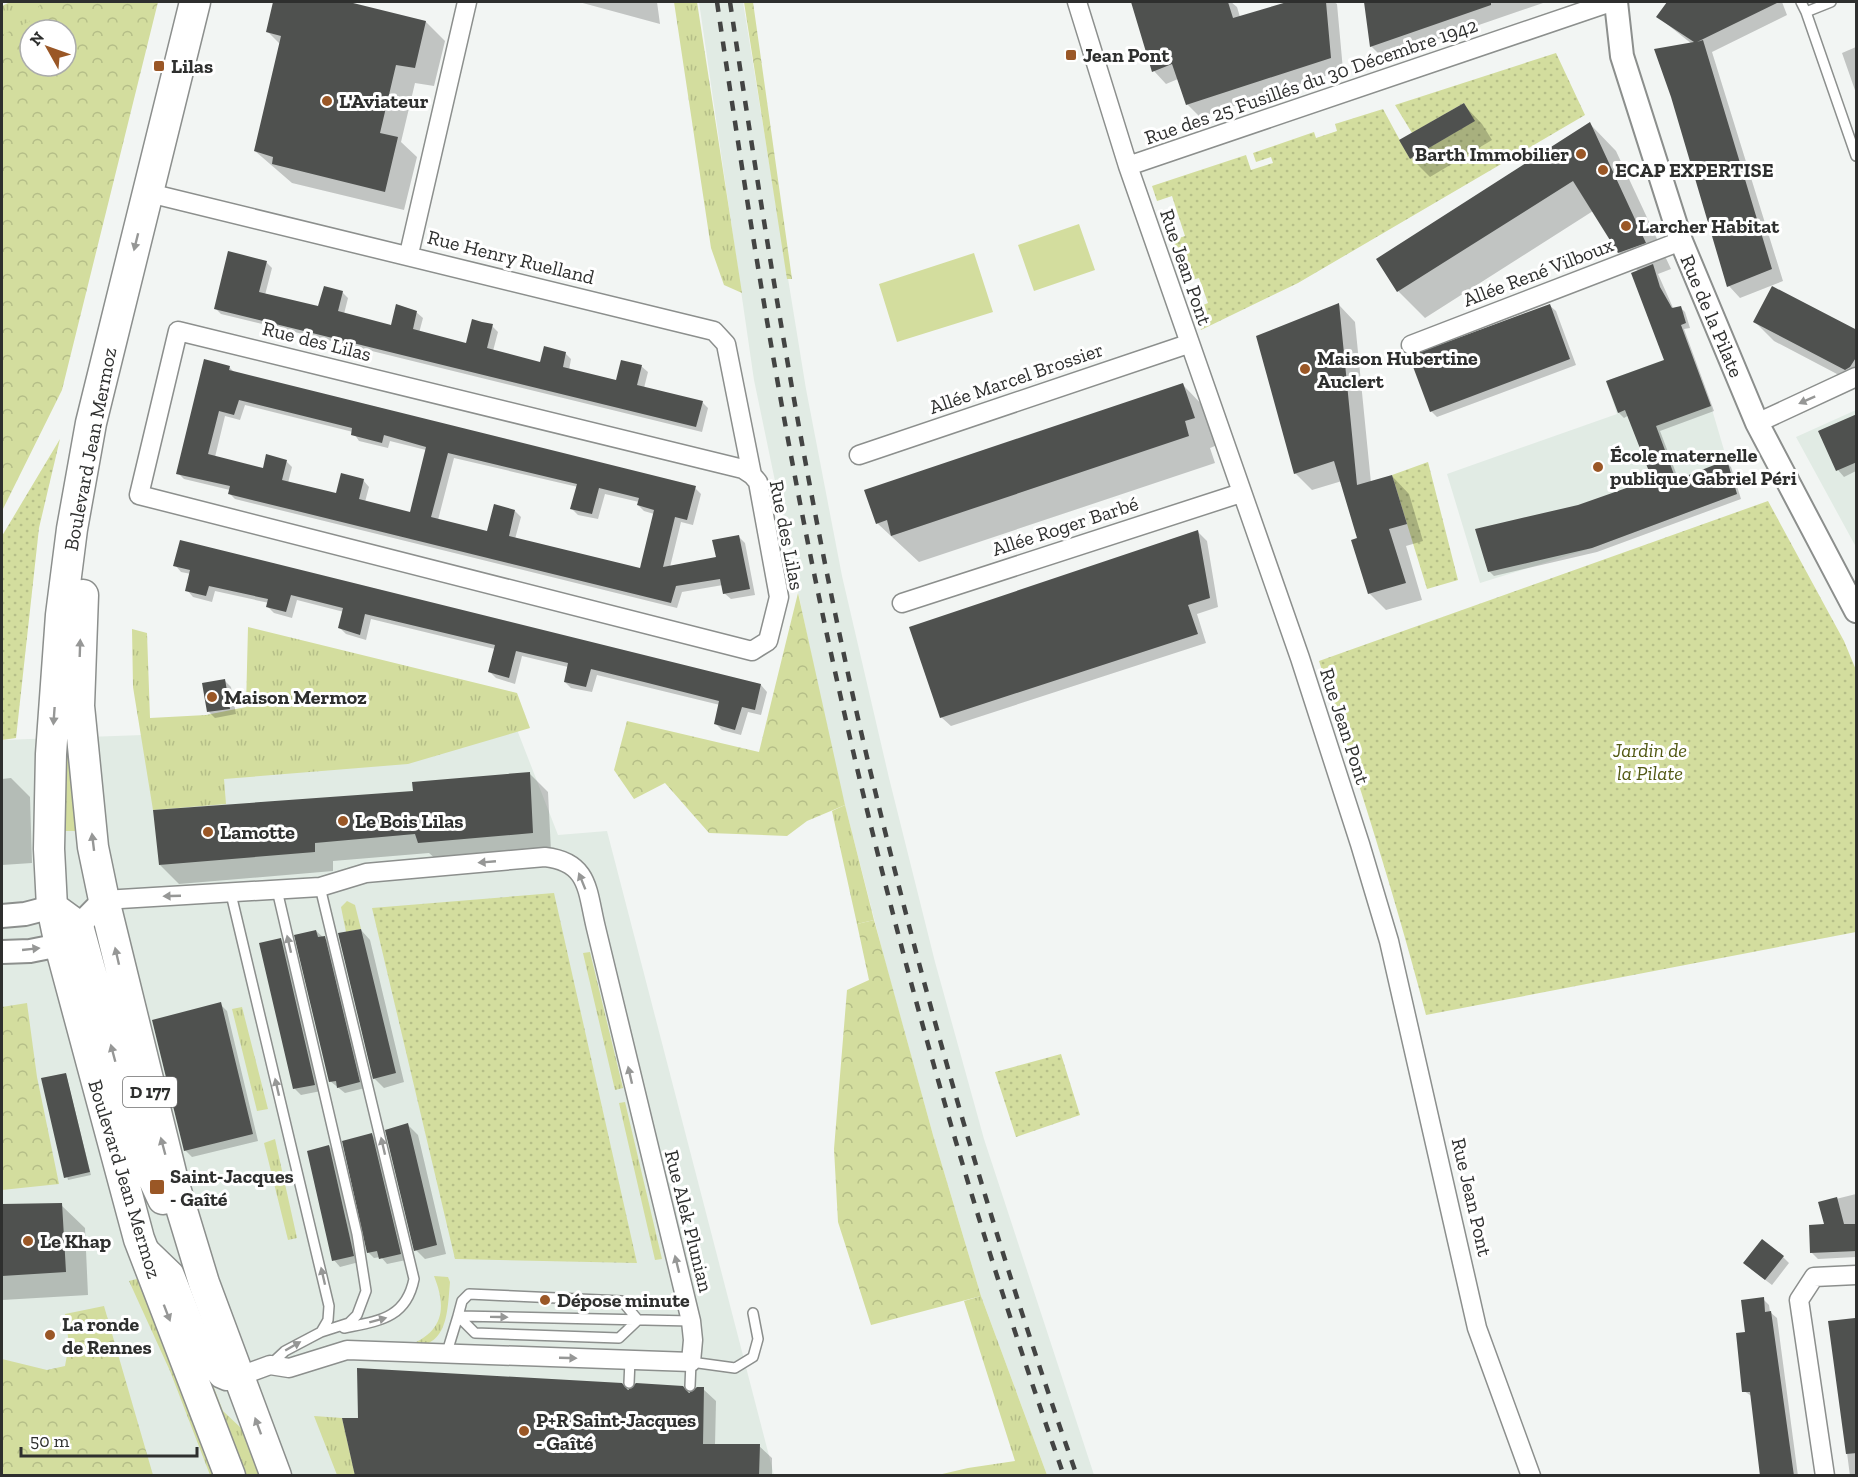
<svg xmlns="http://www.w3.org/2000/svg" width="1858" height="1477" viewBox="0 0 1858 1477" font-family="'Zilla Slab',serif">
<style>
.built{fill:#e1ebe4}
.grass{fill:url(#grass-tufts)}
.forest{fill:url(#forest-crowns);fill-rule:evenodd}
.park{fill:url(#park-dots)}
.pitch{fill:#d3dd9e}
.shadow{fill:#0003;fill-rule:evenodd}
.building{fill:#4f514f;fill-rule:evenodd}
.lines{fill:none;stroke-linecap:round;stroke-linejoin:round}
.service-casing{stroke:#8c8f8d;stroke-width:12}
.minor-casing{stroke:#8c8f8d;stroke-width:21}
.tertiary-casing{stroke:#8c8f8d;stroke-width:26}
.primary-casing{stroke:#8c8f8d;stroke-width:33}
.service{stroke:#fff;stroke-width:9}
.minor{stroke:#fff;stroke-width:18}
.tertiary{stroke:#fff;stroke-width:22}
.primary{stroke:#fff;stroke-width:30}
.rail{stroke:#434443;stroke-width:4.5;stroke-dasharray:10 10;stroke-linecap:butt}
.oneway{fill:#969796}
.poi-dot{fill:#9a5726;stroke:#fff;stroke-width:2}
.labels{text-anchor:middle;stroke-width:6;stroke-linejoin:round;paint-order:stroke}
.shield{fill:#fff;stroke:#6d6d6d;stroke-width:1.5}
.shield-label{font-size:18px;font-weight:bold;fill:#2e2f2e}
.poi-label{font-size:20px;font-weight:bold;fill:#2e2f2e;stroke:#fff;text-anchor:start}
.street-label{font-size:20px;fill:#2e2f2e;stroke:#fff}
.park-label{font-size:20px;font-style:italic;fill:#525914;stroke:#fff}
</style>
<defs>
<pattern id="grass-tufts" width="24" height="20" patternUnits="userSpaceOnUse" patternTransform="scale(1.5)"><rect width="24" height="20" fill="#d3dd9e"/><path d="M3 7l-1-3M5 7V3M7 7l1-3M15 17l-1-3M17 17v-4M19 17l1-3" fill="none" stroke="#b5be88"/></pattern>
<pattern id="forest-crowns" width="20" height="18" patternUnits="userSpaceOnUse" patternTransform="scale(1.5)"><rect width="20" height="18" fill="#d3dd9e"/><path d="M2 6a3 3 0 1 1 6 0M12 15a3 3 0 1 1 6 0" fill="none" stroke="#b5be88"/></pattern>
<pattern id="park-dots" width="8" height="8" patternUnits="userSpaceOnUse" patternTransform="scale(1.5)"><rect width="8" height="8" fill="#d3dd9e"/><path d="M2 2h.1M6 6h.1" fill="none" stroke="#b5be88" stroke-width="1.8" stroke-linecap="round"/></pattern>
</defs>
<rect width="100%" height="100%" fill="#f2f5f3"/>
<path class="built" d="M699,2h44l63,387 36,187 47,202 46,184 49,177 110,336h-47l-66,-179 -48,-161 -47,-170 -54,-210 -78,-375z
M1690,350l21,56 26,88 -145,54 -112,35 -33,-109 170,-60 -11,-33z
M1856,410v137l-60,-110z
M514,722l44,113 49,-4 167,644h-772v-735z"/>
<path class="grass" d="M10,2h76l-84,40v-36z
M674,2h23l45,291 -18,-8 -13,-37z
M248,627l269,66 13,35 -122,36 -184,15 2,25 -73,6 -20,-123 -1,-58 15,4 3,85 56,-3 40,-8z
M66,665l13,166h-18z
M845,805l29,115 -17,4 -25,-113z
M347,901l8,4 6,24 -15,3 -5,-25z
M590,952l33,136 -8,2 -32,-137z
M242,1007l26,102 -11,2 -25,-102z
M625,1102l37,157 -7,1 -36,-157z
M275,1139l22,99 -9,2 -24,-97z
M434,1276l14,1 2,5c-3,34 -2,67 -45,65 37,-14 43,-36 29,-71z
M144,1277l75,198h-9l-40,-104 -41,-90z
M981,1296l66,179h-109l30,-7 47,-7 -51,-160z
M209,1375l14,36 18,17 18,47h-18l-38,-98z
M314,1416l28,2 13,57h-18z"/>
<path class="forest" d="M41,2h117l-96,388 -60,121v-476l32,-16zM30,30h36v36h-36z
M744,2h9l39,277h-5z
M798,593l47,212 -38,16 -20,15 -78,-3 -44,-50 -31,16 -20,-29 13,-49 132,31z
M874,920l59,215 48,161 -110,29 -33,-103 -4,-73 13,-159 22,-10 -12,-56z
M27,1003l10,74 22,107 -57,6v-183z
M104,1306l49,169h-151v-116l45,11 18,-4 4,-22 -4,-30z"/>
<path class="park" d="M1556,53l29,62 -287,168 -97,47 -7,-21 14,-6 -9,-25 -14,4 -15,-41 15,-5 -13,-40 -15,5 -5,-15 94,-31 5,15 22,-7 -2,-6 -15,5 -3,-9 61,-21 2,6 21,-7 -2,-7 48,-15 27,50 64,-38 -10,-18 -52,30 -17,-28z
M60,439l-21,89 -23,210 -14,2v-204z
M1428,462l30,118 -31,9 -35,-114z
M1768,501l76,140 12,29v262l-430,83c-31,-120 -69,-237 -107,-354z
M554,893l83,370 -182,-4 -83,-351z
M1061,1054l19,61 -64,22 -21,-65z"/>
<path class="pitch" d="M1079,224l16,46 -61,21 -16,-46z
M974,253l19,59 -96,30 -18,-58z"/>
<path class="shadow" d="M275,2h68l83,20 19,19 -11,45 -19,-3 -14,59 16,15 -13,53 -112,-27 -37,-32 26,-106 -13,-13z
M579,2h78l3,22z
M1132,2h99l6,5 3,10 52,-15h42l3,2 6,66 -143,47 -13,-13 -9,-25 -12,5 -12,-13z
M1366,2h180l-163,56 -12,-12z
M1669,2l6,2 5,-2h102l5,13 -75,37 71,229 -43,17 -11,-12 -37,-242 -34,-27z
M1856,47v46l-14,-40z
M1464,105l18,19 10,16 -62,37 -19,-19z
M1590,124l26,27 55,118 -13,5 16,36 6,-3 5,5 5,16 -6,1 30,82 -54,20 19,50 47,-19 5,5 10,32 -144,53 -103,24 -5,-5 89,-65 76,-26 -25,-65 -5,3 -5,-5 -11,-31 58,-21 -28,-90 -19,-19 -26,-41 -168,107 -27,-27z
M266,262l6,6 -7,27 54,13 23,-16 6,6 -4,16 48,12 24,-14 7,6 -4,15 48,12 25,-19 6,6 -5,19 49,13 23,-11 6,6 -2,11 48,11 24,-15 7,6 -4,16 58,14 6,6 -6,24 -481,-118 -6,-6z
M1339,305l16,17 16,161 21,-7 17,18 14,47 -17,5 16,54 -36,10 -17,-17 -10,-54 -17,-58 -30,9 -17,-17z
M1549,305l7,6 20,54 -139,52 -6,-6z
M1755,322l101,9v53l-82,-43z
M229,367l6,6 460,115 6,6 -8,31 -12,-3 -11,45 47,-9 21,-22 7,7 10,52 -24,4 -7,-6 -1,-8 -41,7 -5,16 -442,-109 -6,-6 1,-3 -46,-11 -6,-6zM245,405l108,27 6,9 29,7 2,-7 36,9 -15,64 -46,-12 4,-15 -6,-7 -26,15 -49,-12 4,-16 -6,-6 -22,9 -49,-13 10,-41 15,4zM454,458l124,29 -6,22 6,6 20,4 7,-25 34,8 -1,3 6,6 10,3 -13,56 -126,-31 6,-22 -6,-6 -27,22 -50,-13z
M1183,385l26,27 11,32 -10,4 5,15 -296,99 -42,-39z
M1856,416v55l-12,6 -6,-7 -18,-38z
M1197,531l10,10 11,66 -21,7 9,29 -255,83 -10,-9z
M181,541l580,144 6,7 -6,23 -13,-3 -7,23 -19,-5 -6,-6 4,-19 -123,-30 -5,17 -21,-4 -6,-6 3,-15 -46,-11 -7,28 -19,-6 -6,-6 5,-23 -124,-30 -5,21 -20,-6 -6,-6 4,-16 -47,-12 -5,18 -18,-5 -6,-6 1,-4 -54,-12 -3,11 -19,-5 -6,-7 4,-16 -10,-2 -6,-7z
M225,681l6,6 5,27 -21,4 -6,-6z
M529,773l19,19 3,59 -113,10 -9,-8 -96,8v10l-154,13 -19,-19 255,-73z
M11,778l19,19 2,66 -30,2v-86z
M361,930l9,10 34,142 -20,6 -10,-10z
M316,931l14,12 35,145 -20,5 -15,-12z
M281,940l6,6 34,145 -20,4 -6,-6z
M220,1004l7,7 31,130 -66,16 -7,-7z
M66,1074l25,101 -23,5 -25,-100z
M408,1125l10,10 28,119 -21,5 -9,-9z
M372,1135l6,6 28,119 -19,4 -6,-7 -7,1 -6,-6z
M329,1146l6,6 24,110 -19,5 -6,-7z
M1856,1194v63l-38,2 -7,-7 14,-27 -5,-22z
M2,1205h59l24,23 3,67 -86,5z
M1783,1257l6,6 -17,22 -21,-16z
M1763,1299l6,6 1,7 7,6 21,158h-36l-9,-79 -9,-6 2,-58z
M1856,1319v157h-6l-20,-154z
M703,1389l13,12 -1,44 44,1 13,12v18h-415l3,-57 330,-25z"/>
<path class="building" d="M273,2h76l77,19 -11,47 -19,-3 -16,68 18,4 -13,55 -113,-28 1,-7 -19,-6 27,-115 -15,-4z
M1131,2h97l5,16 54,-16h39l5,56 -145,47 -14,-41 -20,8z
M1364,2h127v3l-121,42z
M1667,2h112l-82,40 6,-2 69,229 -45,18 -56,-190 -17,-48 40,-7 -38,-25z
M1464,103l11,18 -65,38 -11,-19z
M1590,122l56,121 -28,10 -45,-72 -176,111 -21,-33z
M228,251l39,10 -8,31 59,14 6,-20 19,5 -5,20 53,14 5,-21 21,7 -4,18 53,14 6,-24 10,3 11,2 -6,24 53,14 4,-16 22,6 -3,15 53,13 5,-20 21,5 -5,20 66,16 -7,26 -482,-118z
M1653,264l7,23 12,21 9,-2 5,17 -5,2 30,81 -55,20 20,54 51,-20 10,34 -145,54 -104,24 -13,-43 103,-24 74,-26 -27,-69 -7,3 -12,-32 58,-21 -33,-87z
M1772,286l85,44v26l-7,11 -5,3 -92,-48z
M1339,303l18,182 35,-10 15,49 -18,5 17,54 -38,11 -17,-54 6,-2 -23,-77 -40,13 -38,-138z
M1550,304l20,55 -140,53 -21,-56z
M204,359l26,7 -1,4 467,116 -9,34 -12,-3 -12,50 53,-10 -4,-17 27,-5 11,54 -27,5 -3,-15 -44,7 -5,17 -443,-109 2,-8 -54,-12zM239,400l113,28 -1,7 31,8 2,-8 42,12 -16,65 -51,-13 5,-20 -23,-6 -5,20 -54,-13 5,-20 -21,-6 -3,14 -55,-14 11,-43 15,4zM448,453l129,31 -7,25 22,5 7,-26 40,10 -2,7 17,5 -14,58 -131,-32 6,-26 -21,-6 -7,27 -56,-14z
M1183,383l12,35 -10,3 4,15 -298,100 -4,-16 -11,4 -12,-34z
M1857,414v48l-21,9 -18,-40z
M1198,530l12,68 -22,7 10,29 -258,84 -31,-91z
M180,540l581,144 -6,26 -13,-3 -7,23 -21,-6 5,-23 -75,-19 -53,-13 -5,18 -22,-5 4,-19 -52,-12 -7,27 -21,-6 7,-27 -130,-31 -5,21 -22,-7 5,-20 -52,-13 -5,17 -20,-5 2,-8 -59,-13 -3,10 -21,-5 5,-21 -17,-4z
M225,679l5,30 -23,3 -5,-29z
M530,772l3,61 -115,10 -3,-9 -100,9v9l-156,13 -6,-55 260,-19 -1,-9z
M361,929l35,144 -23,6 -35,-146z
M316,930l2,7 7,-1 35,146 -23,6 -1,-7 -7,1 -35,-147z
M281,938l34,147 -22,4 -34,-146z
M221,1002l32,132 -69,17 -32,-131z
M66,1073l24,99 -26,6 -23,-100z
M408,1123l29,122 -23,6 -29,-121z
M372,1133l29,121 -22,5 -2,-8 -10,2 -25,-112z
M329,1145l25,111 -22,5 -25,-110z
M1837,1197l7,27h13v27l-47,2 -1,-28 15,-1 -6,-22z
M62,1203l4,69 -64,4v-72z
M1762,1239l22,17 -19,24 -22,-17z
M1764,1297l1,15 6,-1 23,165h-34l-10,-84h-8l-6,-59 9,-1 -4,-32z
M1855,1318l2,135 -11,1 -18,-133z
M357,1368l265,15 6,7 8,-7 47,3 6,7 8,-6h7l-1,57h57l-1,32h-404l-13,-58h16z"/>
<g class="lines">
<defs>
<path id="service" d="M1801,2l5,10 25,-10
M1806,12l50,144
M320,887l94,392c-8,40 -36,42 -70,49
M231,894l98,412 -1,14 -7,12
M469,1294l153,7 16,19 -19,18 -144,-5 -17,-17 4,-15z
M447,1352l11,-36 233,5
M270,1365l15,-14 36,-19 28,-9 8,-8 9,-24 -9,-57 -80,-344
M629,1383l1,-23
M690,1386l1,-24 44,6 18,-11 5,-18 -5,-26"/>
<path id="minor" d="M1077,2l51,164 172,492 60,186 29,97 88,387 54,148
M1128,166l483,-164
M149,193l565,138 12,13 26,131
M409,254l58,-252
M178,331l565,138 9,6 6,7 21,115 -11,44 -16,10 -613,-156z
M1411,345l270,-104
M1757,423l99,-46
M859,455l329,-111
M902,603l339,-110
M104,900l216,-13 46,-14 179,-16c45,5 42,35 51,71l95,393 2,19 -2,22 -344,-12 -58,18 -19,-3 -44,16 -7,-3 -6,-7 -39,-99 -26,-25
M1825,1476l-26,-176 15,-23 42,-2"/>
<path id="tertiary" d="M1616,2l6,54 59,185 76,182 99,188
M2,916l23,-2 27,-7
M2,952l28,-1 30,-6 44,-45"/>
<path id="primary" d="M195,2l-104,421 -19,106 -11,86 -10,139 -2,95 3,58 8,38 79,294 91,237
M83,595l-4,111 14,141 11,53 69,281 31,102 72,193
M52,907l26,19 61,222 24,51"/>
</defs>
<use href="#service" class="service-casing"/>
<use href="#minor" class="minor-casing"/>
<use href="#tertiary" class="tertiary-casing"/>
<use href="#primary" class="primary-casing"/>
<use href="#service" class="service"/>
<use href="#minor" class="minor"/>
<use href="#tertiary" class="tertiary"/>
<use href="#primary" class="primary"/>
<path class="rail" d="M717,2c28,190 58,381 97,571 63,306 146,608 250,903
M730,2c39,258 80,517 141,772 57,237 125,472 206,702"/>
</g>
<defs><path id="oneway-solid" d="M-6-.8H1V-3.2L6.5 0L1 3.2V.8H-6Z" transform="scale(1.5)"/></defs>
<g class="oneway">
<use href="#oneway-solid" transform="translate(136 242) rotate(104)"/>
<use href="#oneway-solid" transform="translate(1807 400) rotate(156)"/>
<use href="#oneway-solid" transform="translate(80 648) rotate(-88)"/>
<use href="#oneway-solid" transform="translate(54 716) rotate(94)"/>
<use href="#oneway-solid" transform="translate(93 842) rotate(-97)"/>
<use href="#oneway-solid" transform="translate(487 862) rotate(175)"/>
<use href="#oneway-solid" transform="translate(582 881) rotate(-112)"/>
<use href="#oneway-solid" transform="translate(172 896) rotate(178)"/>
<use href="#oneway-solid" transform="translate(289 944) rotate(-103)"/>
<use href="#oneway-solid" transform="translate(31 949) rotate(-6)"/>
<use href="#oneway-solid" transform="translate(117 956) rotate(-103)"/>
<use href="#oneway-solid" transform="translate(113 1053) rotate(-105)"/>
<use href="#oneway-solid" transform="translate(630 1075) rotate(-103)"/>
<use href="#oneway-solid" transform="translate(277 1087) rotate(-103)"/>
<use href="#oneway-solid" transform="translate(163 1146) rotate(-105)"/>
<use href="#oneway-solid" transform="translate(383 1146) rotate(-103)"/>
<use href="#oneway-solid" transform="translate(677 1264) rotate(-104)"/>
<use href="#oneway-solid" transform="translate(323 1276) rotate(-103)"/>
<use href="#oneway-solid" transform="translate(167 1313) rotate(69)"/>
<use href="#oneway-solid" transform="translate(499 1317) rotate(1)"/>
<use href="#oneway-solid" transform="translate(378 1320) rotate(-15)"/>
<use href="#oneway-solid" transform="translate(293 1346) rotate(-30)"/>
<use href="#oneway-solid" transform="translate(568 1358) rotate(2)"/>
<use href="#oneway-solid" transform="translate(258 1426) rotate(-110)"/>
</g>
<g class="poi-dot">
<rect x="1065" y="49" width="12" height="12" rx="3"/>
<rect x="153" y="60" width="12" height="12" rx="3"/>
<circle cx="327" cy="101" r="6"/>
<circle cx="1581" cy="154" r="6"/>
<circle cx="1603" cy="170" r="6"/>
<circle cx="1626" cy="226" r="6"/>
<circle cx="1305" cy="369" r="6"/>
<circle cx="1598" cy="467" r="6"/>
<circle cx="212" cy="697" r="6"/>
<circle cx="343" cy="821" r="6"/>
<circle cx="208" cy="832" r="6"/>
<rect x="149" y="1179" width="16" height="16" rx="3"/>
<circle cx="28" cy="1241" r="6"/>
<circle cx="545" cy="1300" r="6"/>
<circle cx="50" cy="1335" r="6"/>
<circle cx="524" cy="1431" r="6"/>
</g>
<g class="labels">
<rect class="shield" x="123" y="1077" width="54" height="30" rx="4.5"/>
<g class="shield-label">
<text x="150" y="1098">D 177</text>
</g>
<g class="poi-label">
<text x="1083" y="62">Jean Pont</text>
<text x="171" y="73">Lilas</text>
<text x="339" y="108">L'Aviateur</text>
<text x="1569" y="161" text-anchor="end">Barth Immobilier</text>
<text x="1615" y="177">ECAP EXPERTISE</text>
<text x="1638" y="233">Larcher Habitat</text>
<text x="1317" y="365">Maison Hubertine<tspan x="1317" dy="23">Auclert</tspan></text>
<text x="1610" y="462">École maternelle<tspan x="1610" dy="23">publique Gabriel Péri</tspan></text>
<text x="224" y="704">Maison Mermoz</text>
<text x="355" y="828">Le Bois Lilas</text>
<text x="220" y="839">Lamotte</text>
<text x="170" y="1183">Saint-Jacques<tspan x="170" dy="23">- Gaîté</tspan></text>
<text x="40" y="1248">Le Khap</text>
<text x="557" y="1307">Dépose minute</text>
<text x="62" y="1331">La ronde<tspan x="62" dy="23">de Rennes</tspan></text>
<text x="536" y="1427">P+R Saint-Jacques<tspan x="536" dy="23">- Gaîté</tspan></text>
</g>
<g class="street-label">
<text transform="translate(1311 81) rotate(-19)" y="7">Rue des 25 Fusillés du 30 Décembre 1942</text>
<text transform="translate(511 257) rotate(14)" y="7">Rue Henry Ruelland</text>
<text transform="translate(1186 267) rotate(71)" y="7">Rue Jean Pont</text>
<text transform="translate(1538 272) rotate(-21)" y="7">Allée René Vilboux</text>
<text transform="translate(1712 316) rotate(67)" y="7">Rue de la Pilate</text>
<text transform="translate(317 341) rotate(14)" y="7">Rue des Lilas</text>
<text transform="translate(1016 378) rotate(-19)" y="7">Allée Marcel Brossier</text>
<text transform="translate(90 449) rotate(-79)" y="7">Boulevard Jean Mermoz</text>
<text transform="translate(1065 526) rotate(-18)" y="7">Allée Roger Barbé</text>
<text transform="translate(787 535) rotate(79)" y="7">Rue des Lilas</text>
<text transform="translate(1345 726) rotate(72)" y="7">Rue Jean Pont</text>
<text transform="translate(125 1179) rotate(73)" y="7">Boulevard Jean Mermoz</text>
<text transform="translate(1472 1197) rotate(77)" y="7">Rue Jean Pont</text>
<text transform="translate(689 1221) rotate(76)" y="7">Rue Alek Plunian</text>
</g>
<g class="park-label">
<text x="1650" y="757">Jardin de<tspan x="1650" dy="23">la Pilate</tspan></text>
</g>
</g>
<rect width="1858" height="1477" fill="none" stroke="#2e2f2e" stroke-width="6"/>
<g transform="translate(48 48) rotate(310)"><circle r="28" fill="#ffffff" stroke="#abacab" stroke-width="1.5"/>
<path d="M0-4.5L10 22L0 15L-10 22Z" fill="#9a5726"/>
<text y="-9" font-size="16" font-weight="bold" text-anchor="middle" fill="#2e2f2e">N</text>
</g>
<path d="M21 1447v9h176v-9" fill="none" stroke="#2e2f2e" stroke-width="3"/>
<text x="30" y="1447" font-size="18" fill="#2e2f2e" stroke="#ffffff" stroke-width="4.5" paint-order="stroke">50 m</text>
</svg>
